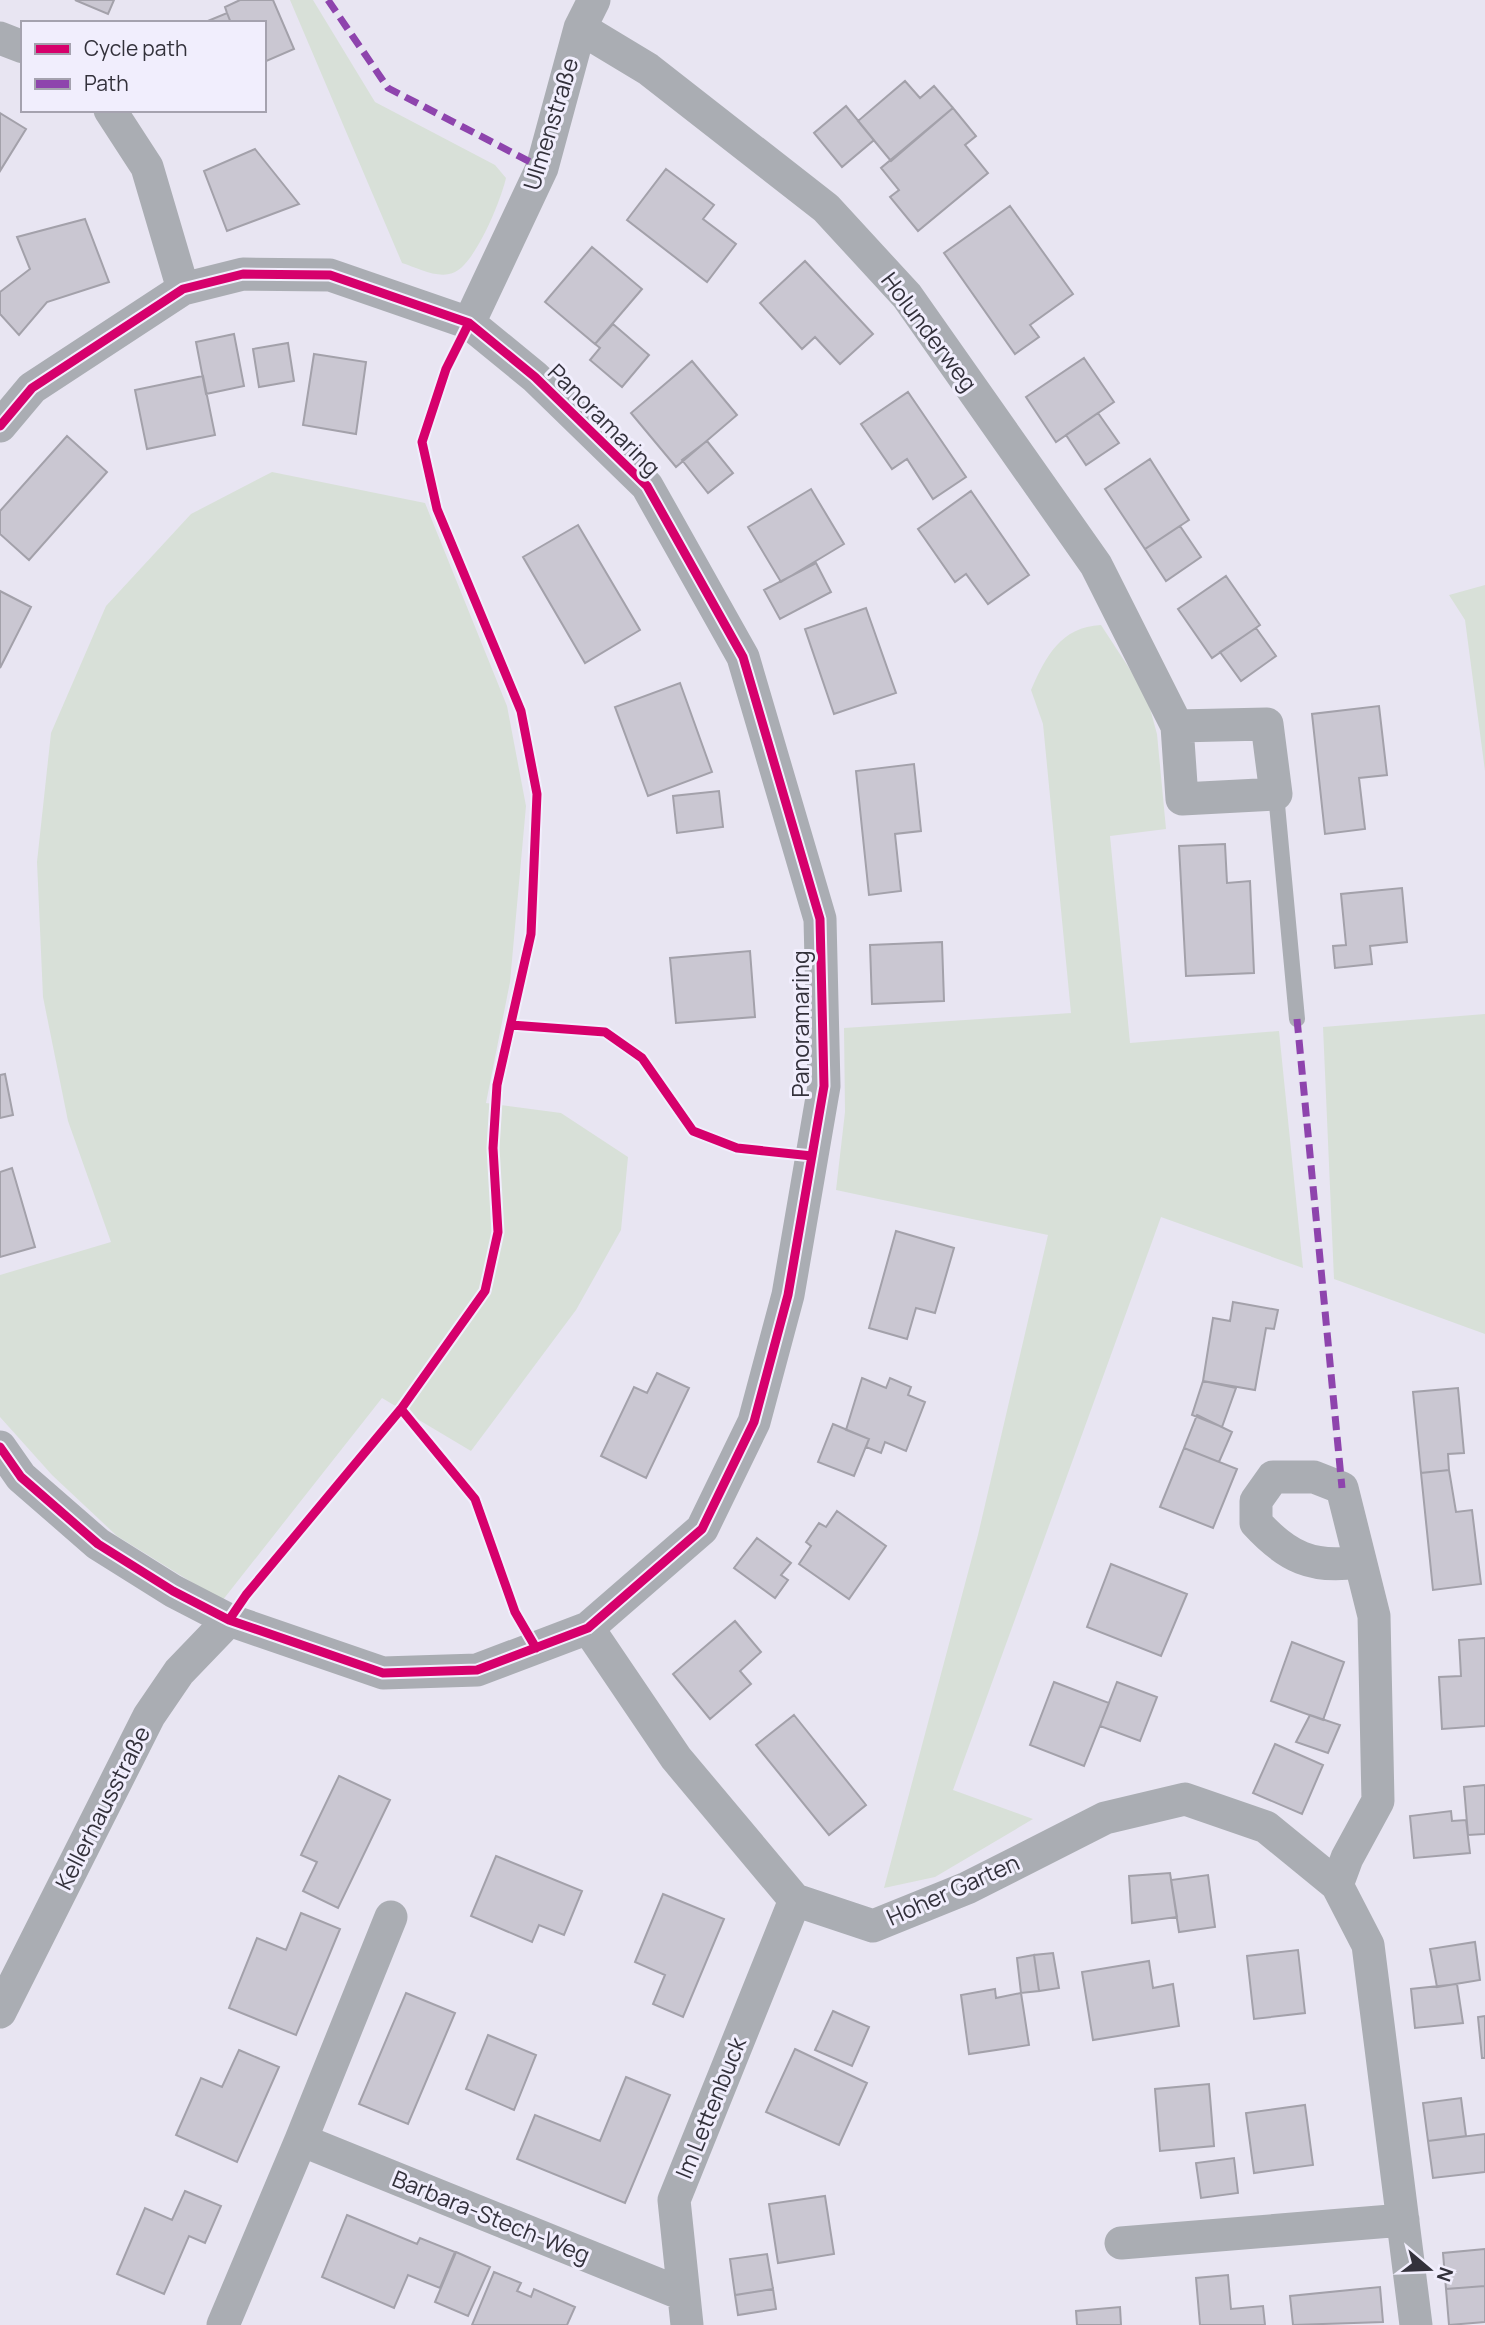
<svg xmlns="http://www.w3.org/2000/svg" width="1485" height="2325" viewBox="0 0 1485 2325" font-family="Manrope,sans-serif">
<style>
.green{fill:#d8e0d8}
.building{fill:#cac7d2;stroke:#a3a1aa;stroke-width:2}
.lines{fill:none;stroke-linecap:round;stroke-linejoin:round}
.lane{stroke:#aaadb3;stroke-width:16}
.street{stroke:#aaadb3;stroke-width:33}
.quiet{stroke:#8e44ad;stroke-width:7;stroke-dasharray:14 7;stroke-linecap:butt}
.cycleway-casing{stroke:#f1eefd;stroke-width:13}
.cycleway{stroke:#d6006c;stroke-width:9}
.labels{text-anchor:middle;stroke-width:6;stroke-linejoin:round;paint-order:stroke}
.street-label{font-size:23px;fill:#33313b;stroke:#f1eefd}
</style>
<rect width="100%" height="100%" fill="#e8e5f2"/>
<path class="green" d="M290,0h23l62,102 120,63 11,13c-5,22 -30,84 -51,94 -16,8 -37,-4 -53,-9z
M272,472l153,31 82,203 19,100 -16,176 -24,121 75,10 67,44 -7,73 -45,80 -105,141 -89,-53 -160,203 -105,-65 -65,-61 -52,-58v-142l111,-33 -43,-121 -25,-124 -6,-135 14,-129 55,-127 85,-92z
M1485,585v186l-20,-151 -16,-25z
M1101,625l45,69 11,40 9,95 -56,7 20,207 149,-12 24,237 -142,-51 -208,573 80,29 -98,58 -51,11 94,-353 70,-300 -212,-45 9,-78 -1,-84 227,-15 -28,-289 -12,-34c15,-34 30,-63 70,-65z
M1485,1014v320l-151,-55 -11,-252z"/>
<path class="building" d="M75,0h39l-6,14z
M240,0h33l21,49 -30,13v-39h-33l-4,-10 -2,-6z
M227,13l4,10h-28z
M905,81l15,17 14,-12 19,22 -62,53 -33,-40z
M846,106l28,34 -32,27 -28,-34z
M953,108l23,28 -11,9 23,28 -70,58 -28,-34 9,-7 -18,-22z
M0,113l26,16 -26,42z
M255,149l44,55 -72,27 -23,-60z
M666,169l48,36 -11,14 33,25 -29,38 -80,-62z
M1010,206l63,88 -43,31 9,12 -24,17 -71,-101z
M85,219l24,63 -62,20 -28,33 -19,-21v-22l30,-23 -13,-32z
M592,247l50,42 -47,55 -50,-42z
M805,261l68,73 -33,30 -25,-27 -13,12 -42,-46z
M613,324l36,31 -27,32 -32,-27 10,-12 -5,-4z
M234,334l10,52 -38,8 -10,-52z
M288,343l6,38 -35,6 -6,-38z
M314,354l52,8 -10,72 -53,-9z
M1084,358l30,44 -58,40 -30,-45z
M692,361l45,54 -61,52 -45,-54z
M203,376l12,59 -68,14 -12,-59z
M908,392l58,85 -33,22 -26,-40 -15,10 -31,-45z
M1098,413l21,30 -33,22 -20,-30z
M67,436l40,36 -78,88 -29,-26v-23z
M707,441l26,32 -25,20 -26,-33z
M1150,459l39,61 -44,29 -40,-60z
M811,489l33,55 -63,38 -33,-55z
M971,491l58,84 -41,29 -22,-30 -11,8 -37,-53z
M578,525l62,105 -55,33 -62,-106z
M1180,526l21,31 -35,24 -21,-32z
M816,563l15,29 -51,27 -16,-29z
M1226,576l34,49 -48,33 -34,-49z
M0,591l31,16 -31,61z
M866,608l30,85 -62,21 -29,-85z
M1256,628l20,28 -35,25 -21,-29z
M680,683l32,89 -64,24 -33,-89z
M1379,706l8,69 -28,3 6,51 -40,5 -13,-120z
M914,764l7,67 -26,3 6,57 -32,4 -13,-124z
M719,791l4,36 -46,6 -4,-37z
M1225,844l2,39 23,-2 4,92 -68,3 -7,-130z
M1402,888l5,54 -37,4 2,18 -37,4 -2,-22 13,-1 -5,-51z
M942,942l2,59 -72,3 -2,-59z
M750,951l5,66 -79,6 -6,-65z
M5,1074l8,41 -13,3v-43z
M12,1168l23,79 -35,10v-85z
M896,1231l58,17 -19,65 -19,-5 -9,31 -38,-11z
M1233,1302l45,8 -4,19 -8,-1 -11,62 -52,-9 10,-63 17,3z
M657,1373l32,15 -43,90 -45,-22 33,-69 13,6z
M862,1378l24,10 4,-10 21,9 -3,8 17,7 -19,49 -21,-9 -4,11 -15,-6 3,-8 -23,-9z
M1203,1381l33,7 -14,39 -30,-12z
M1458,1388l6,65 -16,1 1,16 -28,3 -8,-81z
M1197,1415l35,17 -13,30 -35,-14z
M833,1424l36,15 -15,37 -36,-14z
M1184,1448l53,21 -24,59 -53,-21z
M1449,1470l7,42 16,-2 9,74 -48,6 -12,-117z
M837,1511l49,35 -37,53 -50,-35 12,-18 -5,-4 13,-19 7,4z
M757,1538l34,25 -10,12 7,5 -13,18 -41,-30z
M1111,1564l76,30 -26,62 -74,-29z
M735,1621l26,31 -21,19 11,13 -41,35 -37,-45z
M1485,1638v88l-43,3 -3,-52 22,-1 -2,-36z
M1292,1642l52,20 -21,58 -52,-19z
M1054,1682l55,21 -25,63 -54,-21z
M1117,1682l40,15 -17,44 -40,-15z
M794,1715l72,90 -37,30 -73,-90z
M1310,1715l30,10 -12,28 -32,-11z
M1275,1744l48,21 -21,49 -49,-21z
M339,1776l51,24 -52,108 -35,-17 14,-29 -16,-7z
M1485,1785v49l-17,1 -4,-48z
M1451,1811l1,10 14,-1 4,33 -56,5 -4,-42z
M496,1856l86,35 -18,44 -25,-10 -7,17 -61,-26z
M1170,1873l7,44 -45,6 -3,-47z
M1208,1875l7,52 -36,5 -8,-52z
M663,1894l61,25 -41,98 -30,-13 12,-29 -30,-13z
M301,1913l39,16 -44,106 -67,-27 28,-70 29,12z
M1475,1942l5,38 -43,7 -7,-38z
M1298,1950l7,63 -51,6 -7,-63z
M1053,1953l6,35 -20,3 -5,-36z
M1034,1955l5,36 -18,2 -4,-35z
M1149,1961l4,27 20,-4 6,42 -86,14 -11,-68z
M1457,1984l6,39 -48,5 -4,-39z
M995,1989l1,9 25,-5 8,52 -60,9 -8,-59z
M406,1993l49,20 -47,111 -49,-20z
M833,2011l36,16 -17,39 -37,-16z
M1485,2016v42h-3l-4,-41z
M488,2035l48,20 -22,55 -48,-21z
M795,2049l72,34 -28,62 -73,-33z
M239,2050l40,17 -42,95 -61,-27 25,-57 21,9z
M626,2077l44,18 -45,108 -108,-44 18,-44 65,26z
M1209,2084l5,62 -54,5 -5,-62z
M1461,2098l5,38 -38,5 -5,-38z
M1305,2105l8,60 -59,8 -8,-60z
M1485,2134v38l-52,6 -5,-37z
M1234,2158l4,35 -37,5 -5,-35z
M185,2191l36,15 -16,37 -16,-7 -25,58 -47,-20 28,-66 27,12z
M825,2196l9,58 -56,9 -9,-59z
M347,2215l70,29 3,-6 35,14 -15,36 -32,-13 -14,33 -72,-31z
M1485,2249v37l-39,3 -3,-36z
M456,2252l34,15 -22,49 -33,-14z
M767,2254l6,35 -38,6 -5,-36z
M494,2272l27,11 -4,8 14,6 3,-8 41,18 -8,18h-95z
M1228,2275l3,34 32,-3 2,19h-65l-4,-47z
M1485,2286v36l-36,3 -3,-36z
M1380,2287l3,35 -90,3 -3,-29z
M773,2289l3,20 -38,6 -3,-20z
M1120,2307l1,18h-44l-1,-14z"/>
<g class="lines">
<path class="lane" d="M1276,794l21,225"/>
<path class="street" d="M580,28l68,41 178,139 81,88 189,269 81,161 5,73 94,-5 -9,-70 -90,2
M0,38l23,9
M110,110l37,57 36,122
M469,323l73,-155 38,-140 14,-28
M0,426l32,-38 151,-99 60,-15 87,1 139,48 66,54 112,109 96,171 77,262 4,167 -36,209 -34,127 -52,107 -114,99 -111,42 -94,3 -154,-53 -56,-29 -75,-47 -77,-67 -21,-30
M588,1628l88,130 119,142 78,26 94,-38 138,-70 80,-19 81,28 71,58 31,60 48,380
M1337,1885l10,-27 31,-57 -4,-185 -32,-128 -28,-11h-41l-17,24v22c31,34 57,46 102,39
M0,2012l149,-296 30,-44 50,-52
M301,2140l90,-223
M1121,2243l282,-23
M223,2325l78,-185 381,154
M687,2325l-13,-125 121,-300"/>
<path class="quiet" d="M328,0l60,88 154,80
M1297,1019l45,469"/>
<defs>
<path id="cycleway" d="M0,426l32,-38 151,-99 60,-15 87,1 139,48 66,54 112,109 96,171 77,262 4,167 -36,209 -34,127 -52,107 -114,99 -111,42 -94,3 -154,-53 -56,-29 -75,-47 -77,-67 -21,-30
M511,1025l94,7 37,26 51,73 44,17 75,8
M401,1409l74,90 40,113 21,36
M229,1620l17,-25 155,-186 84,-118 13,-59 -5,-84 4,-63 34,-151 6,-140 -16,-83 -84,-202 -15,-67 24,-73 23,-46"/>
</defs>
<use href="#cycleway" class="cycleway-casing"/>
<use href="#cycleway" class="cycleway"/>
</g>
<g class="labels">
<g class="street-label">
<text transform="translate(551 124) rotate(-73)" y="8">Ulmenstraße</text>
<text transform="translate(929 332) rotate(53)" y="8">Holunderweg</text>
<text transform="translate(604 420) rotate(45)" y="8">Panoramaring</text>
<text transform="translate(801 1024) rotate(-90)" y="8">Panoramaring</text>
<text transform="translate(103 1808) rotate(-63)" y="8">Kellerhausstraße</text>
<text transform="translate(953 1890) rotate(-24)" y="8">Hoher Garten</text>
<text transform="translate(711 2108) rotate(-68)" y="8">Im Lettenbuck</text>
<text transform="translate(491 2217) rotate(22)" y="8">Barbara-Stech-Weg</text>
</g>
</g>
<rect x="21" y="21" width="245" height="91" fill="#f1eefd" stroke="#a5a2af" stroke-width="2"/>
<rect x="35" y="44" width="35" height="10" fill="#d6006c" stroke="#a5a2af" stroke-width="2"/>
<text x="84" y="56" font-size="21" fill="#33313b">Cycle path</text>
<rect x="35" y="79" width="35" height="10" fill="#8e44ad" stroke="#a5a2af" stroke-width="2"/>
<text x="84" y="91" font-size="21" fill="#33313b">Path</text>
<g transform="translate(1429 2269) rotate(109)" stroke="#f1eefd" stroke-width="5" paint-order="stroke">
<path d="M0-5L12 26L0 18L-12 26Z" fill="#33313b"/>
<text y="-10" font-size="19" font-weight="bold" text-anchor="middle" fill="#33313b">N</text>
</g>
</svg>
